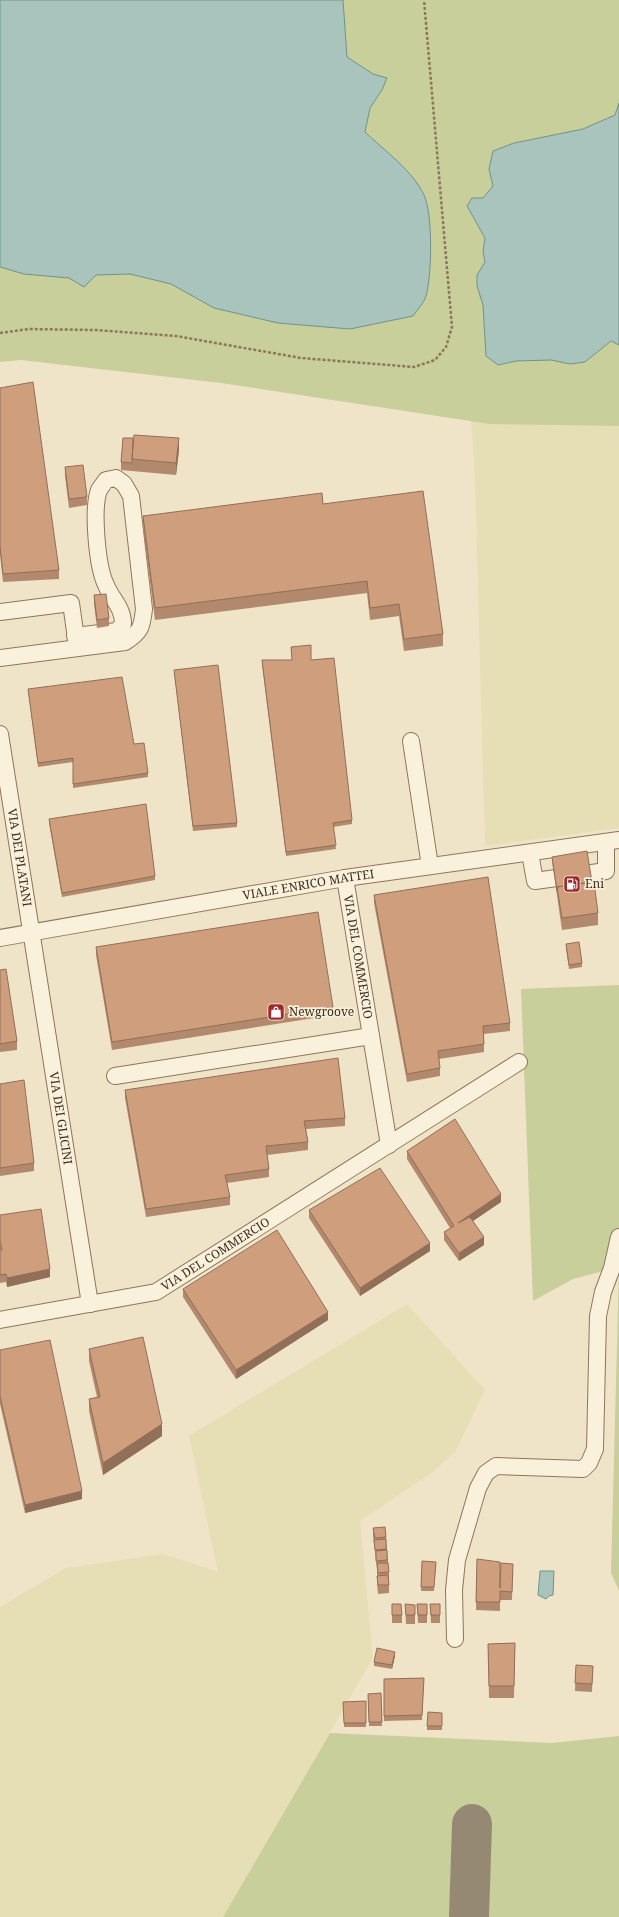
<svg xmlns="http://www.w3.org/2000/svg" width="619" height="1917" viewBox="0 0 619 1917" font-family="'Noto Serif',serif">
<style>
.farmland{fill:#e6deb5}
.green{fill:#c9cf9b}
.water{fill:#a9c4bc;stroke:#6f938a}
.lines{fill:none;stroke-linecap:round;stroke-linejoin:round}
.taxiway{stroke:#968974;stroke-width:40}
.minor-casing{stroke:#8d765c;stroke-width:18}
.path{stroke:#8d765c;stroke-width:2.5;stroke-dasharray:3 2;stroke-linecap:butt}
.minor{stroke:#faf1dc;stroke-width:16}
.wall{fill:#b2896c}
.shaded-wall{fill:#916f58}
.building{fill:#cf9f7d;stroke:#916f58}
.labels{text-anchor:middle;stroke-width:3.5;stroke-linejoin:round;paint-order:stroke}
.street-label{font-size:12px;fill:#3d2e20;stroke:#f7eed8}
.poi-label{font-size:12px;fill:#3d2e20;stroke:#f7eed8;text-anchor:start}
</style>
<rect width="100%" height="100%" fill="#f0e4c8"/>
<path class="farmland" d="M619,391v437l-134,18 -10,-368 -4,-60z
M407,1304l78,86 -30,62 -21,19 -74,50 13,137 -150,259h-223v-310l66,-39 97,-14 55,18 -29,-136z"/>
<path class="green" d="M0,0h619v426l-129,-2 -269,-41 -200,-23 -21,2z
M619,985v606l-8,-18 8,-306 -46,12 -40,22 -12,-312z
M330,1733l222,10 67,-7v181h-396z"/>
<path class="water" d="M0,0h343l4,57 26,17 14,4 -5,12 -12,18 -5,24c19,18 48,39 59,63 9,20 8,79 2,101 -2,7 -9,14 -13,20l-63,13 -72,-6 -64,-15 -43,-24 -41,-10 -34,1 -12,12 -15,-9 -45,-4 -24,-7z
M619,103v242l-8,-4 -26,21 -15,2 -19,-4 -35,1 -18,4 -12,-9 -3,-51 -6,-19v-11l8,-13 -2,-10 2,-14 -18,-32 5,-8h11l10,-12 -4,-17 4,-18 21,-8 69,-14 32,-14z
M540,1571h14l-1,24 -4,1 -3,3 -8,-4z"/>
<g class="lines">
<path class="taxiway" d="M469,1917l3,-93"/>
<defs>
<g id="minor">
<path d="M0,612l71,-9 6,43"/>
<path d="M0,658l125,-16c16,-10 17,-15 19,-33l-13,-113 -7,-12 -8,-6 -10,2c-2,3 -5,7 -7,10 -7,19 -2,77 7,95 6,15 17,22 17,39l-6,7 -42,5"/>
<path id="s1" d="M0,734l90,570"/>
<path d="M411,741l19,125"/>
<path d="M530,853l5,28 71,-10v-29"/>
<path id="s2" d="M345,878l44,267"/>
<path id="s3" d="M0,938l345,-60 274,-38"/>
<path d="M115,1076l256,-40"/>
<path id="s4" d="M0,1320l156,-28 363,-230"/>
<path d="M455,1639l-1,-49 3,-30 21,-72 8,-15 10,-7 87,3 6,-6 6,-14 3,-133 5,-24 9,-24 7,-31"/>
</g>
</defs>
<use href="#minor" class="minor-casing"/>
<path class="path" d="M0,333l29,-4 67,1 80,6 125,22 113,9 21,-7 11,-13 6,-20 -28,-327"/>
<use href="#minor" class="minor"/>
</g>
<path class="wall" d="M0,388l59,182v9l-56,3 -3,-28z
M123,438l56,12 -3,25 -55,-5v-8z
M65,467l22,30v8l-18,3 -4,-32z
M323,504l120,130v12l-39,5 -5,-35 -29,4 -3,-27 -212,27 -12,-92v-12z
M94,595l15,23v8l-12,2 -3,-24z
M291,647l20,13 41,160v4l-19,3 3,22 -50,7 -24,-192v-4h30z
M174,670l63,153v4l-44,4z
M28,689l106,55 14,29v4l-75,11v-26l-35,5z
M49,819l106,57v4l-93,17 -13,-74z
M552,857l40,25 6,31v12l-36,5 -10,-69z
M374,895l136,128v8l-26,3v18l-45,7 1,9v8l-33,6 -33,-179z
M566,944l16,19v4l-13,2 -3,-21z
M96,947l237,60v8l-221,35 -16,-95z
M0,970l17,71v9l-17,2z
M0,1084l34,79v8l-34,5z
M125,1090l220,28v8l-39,3 2,13v8l-41,5 2,14v8l-42,6 3,14v8l-84,12 -21,-119z
M407,1151l94,51 -28,19 11,24 -25,16 -15,-21v-8l6,-4 -43,-69z
M309,1210l121,41 -70,45 -51,-78z
M0,1215l50,62 -43,10 -1,-5 -6,1z
M183,1289l145,31 -92,59 -53,-82z
M89,1349l73,87 -59,39 -14,-64v-12l8,-2 -8,-36z
M0,1350l82,149 -57,14 -25,-109z
M373,1528l13,9 3,35v21l-11,1 -1,-10v-15l-4,-33z
M477,1559l23,28 13,-23 -1,36h-12v11l-24,-1z
M422,1561l14,1 -2,29h-13z
M392,1604l10,11v8h-10z
M405,1604l10,11v9h-9z
M417,1604l10,11v8h-9z
M430,1604l10,11v8h-9z
M515,1643l-1,55h-25l-1,-54z
M395,1656l-3,13 -18,-3v-4z
M576,1665l17,1 -1,26 -17,-1z
M424,1678l-2,42 -38,1v-42z
M381,1693l1,33h-13l-1,-32z
M366,1701v26h-22l-1,-25z
M442,1713v17h-15v-4z"/>
<path class="shaded-wall" d="M179,438v12l-3,25v-12z
M501,1194v8l-43,29v-8z
M484,1237v8l-25,16v-8z
M430,1243v8l-70,45v-8z
M50,1269v8l-43,10v-9z
M328,1312v8l-92,59v-9z
M162,1424v12l-59,39v-12z
M82,1491v8l-57,14v-8z
M395,1652v4l-3,13v-4z"/>
<path class="building" d="M33,382l26,188 -56,4 -3,-28v-158z
M134,435l45,3 -3,25 -44,-4z
M123,438h10l-1,25 -11,-1z
M83,465l4,32 -18,2 -4,-32z
M423,491l20,143 -39,5 -5,-35 -29,4 -3,-27 -212,27 -12,-92 179,-23 1,11z
M106,594l3,24 -12,2 -3,-25z
M311,645v15l23,-2 18,162 -19,3 3,22 -50,7 -24,-192h30l-1,-13z
M218,665l19,158 -44,3 -19,-156z
M122,677l12,67 10,-1 4,30 -75,11v-26l-35,5 -10,-74z
M146,804l9,72 -93,17 -13,-74z
M587,851l5,31 -35,5v4l-5,-34z
M488,877l22,146 -27,3 1,18 -46,7 2,17 -33,6 -33,-179z
M594,882l4,31 -36,5 -5,-31z
M318,912l15,95 -221,35 -16,-95z
M579,942l3,21 -13,2 -3,-21z
M6,969l11,72 -17,3v-74z
M338,1058l7,60 -41,3 4,21 -42,4 3,23 -44,6 5,22 -84,12 -21,-119z
M24,1080l10,83 -34,5v-84z
M455,1119l46,75 -43,29 12,-6 14,20 -25,16 -15,-21 10,-6 -47,-75z
M380,1168l50,75 -70,45 -51,-78z
M41,1209l9,60 -43,9 -1,-4 -6,1v-25h2l-2,-9v-26z
M277,1230l51,82 -92,58 -53,-81z
M143,1337l19,87 -59,39 -14,-64 11,-2 -11,-48z
M50,1340l32,151 -57,14 -25,-109v-46z
M385,1527l1,10 -11,1 -2,-10z
M386,1539v10l-11,1 -1,-10z
M387,1550v10l-11,1v-10z
M477,1559l23,3v26l1,-25 12,1 -1,28 -12,-1v11h-24z
M422,1561l14,1 -2,25h-13z
M377,1563h11l1,9 -11,1z
M388,1575l1,10h-11l-1,-9z
M392,1604h9l1,11h-10z
M405,1604l10,1v10h-9z
M417,1604h10v11h-9z
M430,1604h10v11h-9z
M515,1643l-1,43h-25l-1,-42z
M377,1648l18,4 -3,13 -18,-3z
M576,1665l17,1 -1,18 -17,-1z
M424,1678l-2,37 -38,1v-37z
M381,1693l1,29h-13l-1,-28z
M366,1701v22h-22l-1,-21z
M428,1712l14,1v13h-15z"/>
<defs>
<symbol id="fuel-square" viewBox="-11 -11 22 22"><rect x="-9" y="-9" width="18" height="18" rx="4" fill="#9e2a2b" stroke="#f7eed8"/><path d="M-5.5-6h7V0h2V4h1.3V-2.5L3-4.5l.8-.8L6-3V5H2.5V1h-1V6h-7ZM-4.2-4.7v3.2H.2V-4.7Z" fill="#fff"/></symbol>
<symbol id="shop-square" viewBox="-11 -11 22 22"><rect x="-9" y="-9" width="18" height="18" rx="4" fill="#9e2a2b" stroke="#f7eed8"/><path d="M-5-2.5h2.3a2.7 3.5 0 0 1 5.4 0H5L5.5 6h-11ZM-1.5-2.5h3a1.5 2.3 0 0 0-3 0Z" fill="#fff"/></symbol>
</defs>
<g fill-rule="evenodd">
<use href="#fuel-square" x="562" y="874" width="20" height="20"/>
<use href="#shop-square" x="266" y="1002" width="20" height="20"/>
</g>
<g class="labels">
<g class="street-label">
<text dy="4" stroke="none"><textPath href="#s1" startOffset="125">VIA DEI PLATANI</textPath></text>
<text dy="4" stroke="none"><textPath href="#s3" startOffset="313">VIALE ENRICO MATTEI</textPath></text>
<text dy="4" stroke="none"><textPath href="#s2" startOffset="80">VIA DEL COMMERCIO</textPath></text>
<text dy="4" stroke="none"><textPath href="#s1" startOffset="389">VIA DEI GLICINI</textPath></text>
<text dy="4" stroke="none"><textPath href="#s4" startOffset="229">VIA DEL COMMERCIO</textPath></text>
</g>
<g class="poi-label">
<text x="585" y="888">Eni</text>
<text x="289" y="1016">Newgroove</text>
</g>
</g>
</svg>
